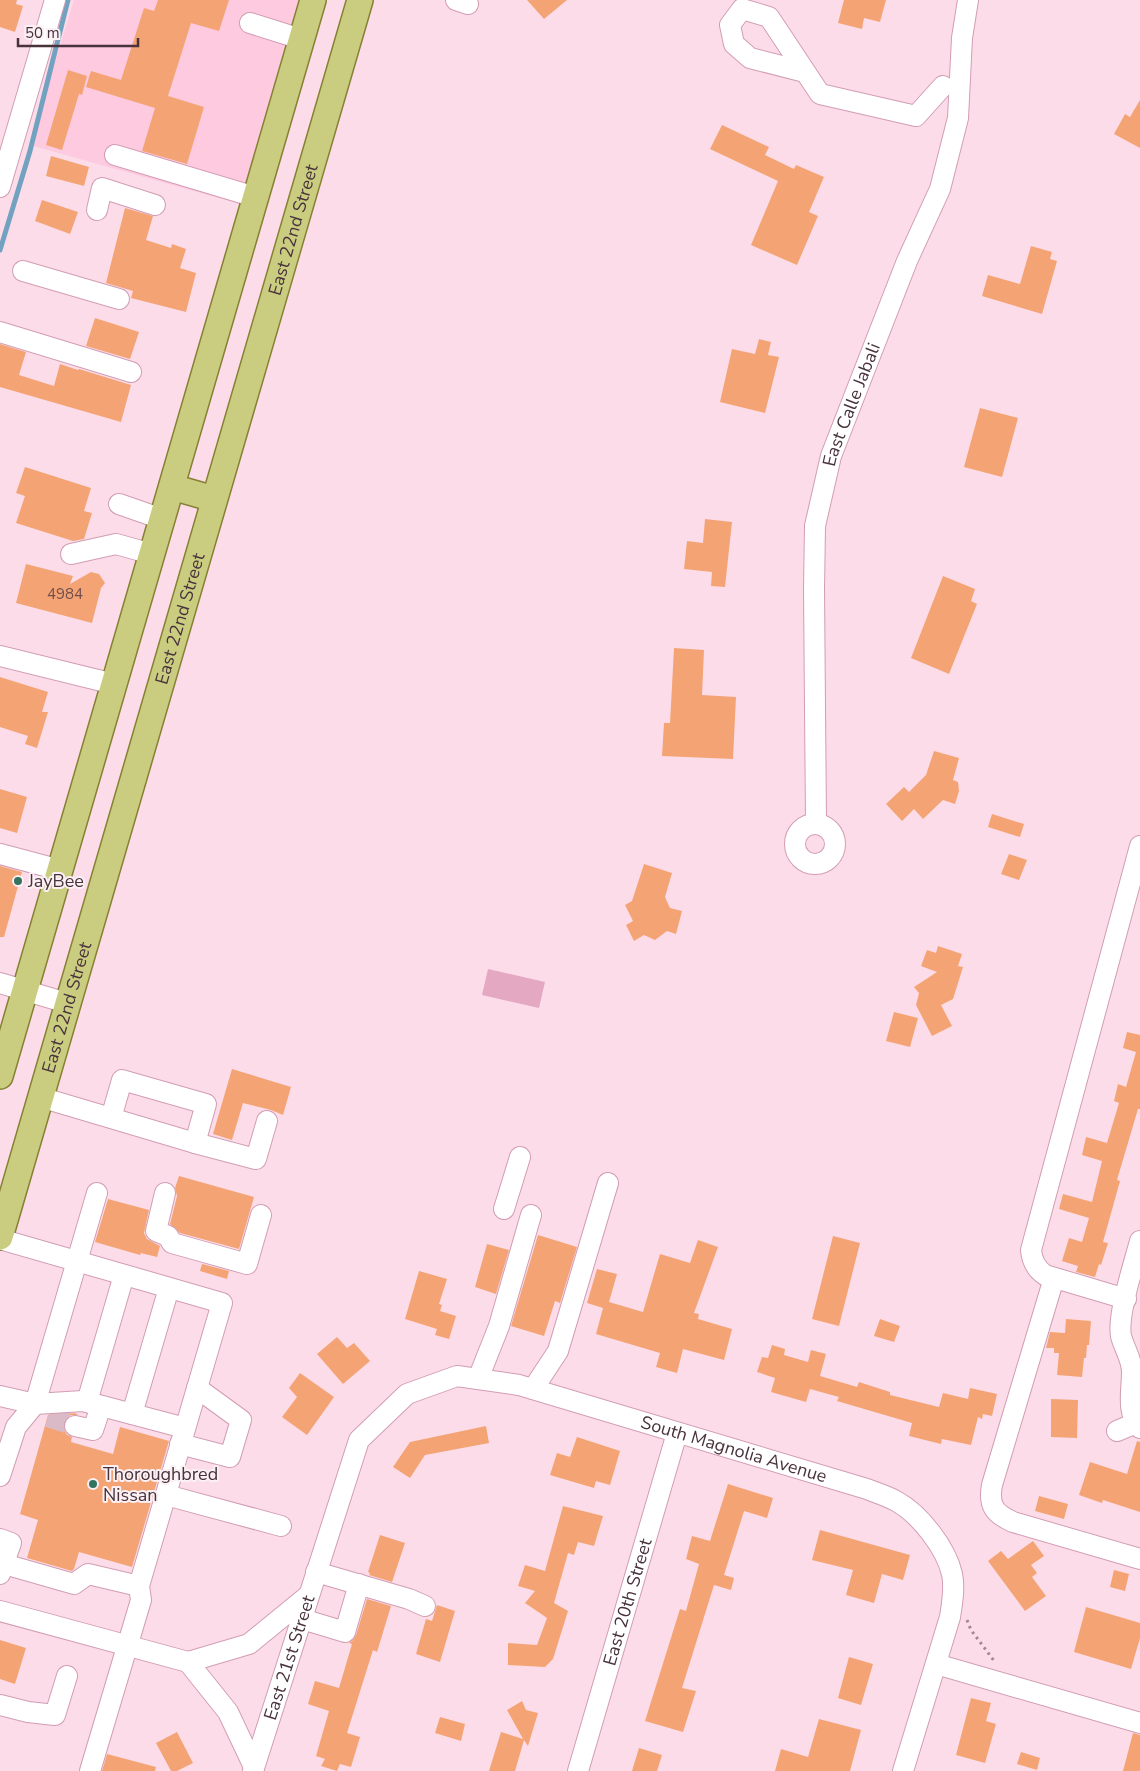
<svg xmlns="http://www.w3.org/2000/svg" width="1140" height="1771" viewBox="0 0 1140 1771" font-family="'Nunito Sans',sans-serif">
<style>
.built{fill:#fdcae0}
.pitch{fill:#e4a8c2}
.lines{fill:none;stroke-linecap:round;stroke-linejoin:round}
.stream{stroke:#73a2c0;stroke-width:5}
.building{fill:#f4a474}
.minor-tunnel{stroke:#d9bac6;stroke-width:20;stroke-dasharray:20 10;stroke-linecap:butt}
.minor-casing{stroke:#d29db4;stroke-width:22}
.major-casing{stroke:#868132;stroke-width:28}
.path{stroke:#a28792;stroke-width:3;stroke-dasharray:2.5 4;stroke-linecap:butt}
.minor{stroke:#fff;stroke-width:20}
.major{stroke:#cacd80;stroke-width:25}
.poi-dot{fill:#347360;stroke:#fbf0f4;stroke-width:2}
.labels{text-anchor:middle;stroke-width:4;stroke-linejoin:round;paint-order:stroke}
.number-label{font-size:15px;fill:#734e4a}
.street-label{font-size:18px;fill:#48323c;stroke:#fbf0f4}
.poi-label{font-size:18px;fill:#48323c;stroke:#fbf0f4;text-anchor:start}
</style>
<rect width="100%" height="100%" fill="#fddce9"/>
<path class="built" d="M74,0h225l-59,204 -210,-59z"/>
<path class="pitch" d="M488,969l57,13 -6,26 -57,-13z"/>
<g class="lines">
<path class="stream" d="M0,250l30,-99 38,-151"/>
</g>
<path class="building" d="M0,0h17l-1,4 7,2 -8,26 -15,-5z
M158,0h71l-10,31 -28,-8 -23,73 36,11 -17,57 -45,-13 13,-43 -69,-21 5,-16 30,9 23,-72 10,3z
M527,0h40l-23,19z
M844,0h42l-6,22 -16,-4 -2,11 -24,-6z
M68,70l19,6 -5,19 -3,-1 -17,56 -16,-5z
M1140,100v48l-26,-14 11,-20 5,3z
M722,125l47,22 -4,8 29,14 2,-4 28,12 -15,35 9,4 -21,49 -46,-20 27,-64 -68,-32z
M51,156l38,11 -5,19 -38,-10z
M42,200l36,12 -8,22 -35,-13z
M125,208l28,8 -7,24 25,8 1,-4 14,5 -6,19 16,5 -10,39 -55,-14 2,-7 -27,-8z
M1031,246l21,6 -2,7 7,2 -15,53 -60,-18 6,-21 32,9z
M95,318l44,14 -9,27 -44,-13z
M759,339l12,3 -3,13 11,2 -14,56 -45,-11 12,-53 23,5z
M0,344l26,8 -7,23 35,11 6,-22 18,6 1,-1 52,16 -10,37 -121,-35z
M980,408l38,10 -16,59 -38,-10z
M25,467l66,21 -7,23 8,2 -8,26 -11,2 -57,-18 9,-27 -9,-3z
M705,519l27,3 -7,65 -14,-1 1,-14 -28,-3 3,-28 16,2z
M26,564l47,12 -3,8 21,-12 8,2 6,9 -4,5 -9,35 -76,-20z
M943,576l32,13 -4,12 6,3 -28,70 -38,-16z
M674,648l30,2 -2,45 34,2 -3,62 -71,-3 2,-33h6z
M0,677l48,15 -6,20h6l-11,36 -12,-4 3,-8 -28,-9z
M934,751l25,7 -6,22 5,2 1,9 -4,13 -12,-4 -20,19 -9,-10 -12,12 -16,-17 18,-17 5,5 17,-17z
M0,789l27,8 -10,36 -17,-5z
M992,814l32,10 -4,13 -32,-10z
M1009,854l18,6 -8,20 -18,-6z
M644,864l28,9 -7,24 5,11 12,3 -6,23 -9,-3 -12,9 -11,-5 -10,6 -8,-16 7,-4 -8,-16 7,-4z
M0,866l22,6 -18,65h-4z
M938,946l24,8 -4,12 5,1 -10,32 -12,6 11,21 -20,10 -16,-31 3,-12 -5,-6 23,-15 -16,-6 6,-16 9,3z
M894,1012l24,6 -8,29 -24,-6z
M1127,1032l13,3v74h-2l-21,71 3,1 -17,61 5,1 -7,22 -2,-1 -4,13 -19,-5 2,-6 -16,-5 7,-23 13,4 7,-24 -30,-9 4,-15 29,8 10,-41 -20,-6 4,-18 21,6 12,-40 -5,-2 4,-17 8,3 10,-35 3,1 -16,-5z
M232,1069l59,18 -8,28 -12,-5 -28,-7 -11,37 -19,-6z
M179,1176l75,21 -15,52 -59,-16 -10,-9 7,-28 -2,-8z
M108,1199l41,11 -5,23 3,6 13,7 -3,11 -16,-4 -1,2 -45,-13z
M538,1235l39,12 -17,56 -5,-2 -11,35 -33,-10z
M833,1236l27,7 -21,83 -27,-7z
M698,1240l20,7 -24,66 5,1 -1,5 34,10 -8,31 -41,-11 -6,24 -21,-6 4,-14 -64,-19 7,-26 -16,-5 10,-34 20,5 -8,28 34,10 17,-58 30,9z
M487,1244l22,6 -13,44 -21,-7z
M202,1264l27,7 -2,8 -27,-8z
M419,1271l28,8 -8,25 3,1 -2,6 16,5 -7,23 -14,-4 2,-6 -32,-10z
M880,1319l20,7 -6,16 -20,-6z
M1066,1319l25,2 -2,24h-2l-1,13h-2l-2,19 -25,-2 2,-22h-5v-5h-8l4,-16 15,1z
M337,1337l10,11 7,-5 16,18 -27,23 -26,-30z
M772,1345l13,4 -1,6 24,7 3,-12 15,4 -6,22 37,11 2,-5 31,10v3l49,12 4,-14 25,6 2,-11 27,6 -5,22 -9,-2 -1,5 -4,-2 -7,28 -29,-6 -1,5 -32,-8 3,-13 -75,-22 2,-4 -29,-8 -4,13 -35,-10 4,-14 -18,-6 5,-15 6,1z
M300,1373l34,24 -27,38 -25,-18 15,-20 -8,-9z
M1051,1399l27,1 -1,38 -26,-1z
M75,1413l3,2h-7l-5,3 -3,6 1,6 3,5 5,2 -1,5 42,12 7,-27 49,14 -37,126 -53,-15 -5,17 -2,2 -45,-13 11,-38 -18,-6 28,-99z
M486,1426l3,17 -64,12 -15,23 -17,-11 17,-25z
M577,1437l43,14 -10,34 -14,-4 -2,7 -44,-13 7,-22 13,4z
M1137,1441l3,1v70l-37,-12 -1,3 -23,-8 11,-33 37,12z
M728,1484l45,14 -6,20 -23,-7 -20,64 10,3 -3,12 -17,-5 -32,103 14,3 -13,41 -38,-11 35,-112 6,2 13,-47 -13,-5 6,-23 18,5z
M1039,1496l29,8 -4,15 -29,-8z
M563,1506l40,10 -9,30 -16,-4 -4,13 -6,-2 -14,50 14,8 -15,48 -8,8 -37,-2v-22l29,2 10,-27 -22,-15 10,-12 -17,-5 7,-21 20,6z
M820,1530l90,25 -7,25 -21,-6 -8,29 -28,-8 7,-25 -41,-10z
M380,1535l25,8 -13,39 -23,-7 1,-2 -2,-1z
M1033,1541l11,15 -13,9 6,8 -5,4 14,19 -21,15 -37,-50 13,-10 7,8z
M1114,1570l15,4 -4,17 -15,-4z
M367,1599l24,7 -14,46 -4,-2 -26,83 13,4 -9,30 -11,-3 -3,7 -16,-5 4,-7 -9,-3 13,-45 -21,-7 7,-23 24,7 13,-44 -3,-1 4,-3 3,-5z
M437,1605l18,6 -15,51 -24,-8 10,-35 6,2z
M1086,1607l54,16v15l-9,31 -57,-17z
M0,1640l26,8 -11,36 -15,-5z
M849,1657l24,7 -12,41 -23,-7z
M971,1698l20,5 -5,18 10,3 -11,39 -29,-8z
M522,1701l4,9 12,3 -10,33 -4,-6 -9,31h-26l12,-39 22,7 -16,-29z
M440,1717l25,7 -4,17 -26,-8z
M819,1719l42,11 -11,41h-75l6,-22 27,8z
M177,1732l16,31 -16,8h-6l-15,-28z
M1133,1733l7,2v36h-17z
M639,1748l23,7 -5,16h-25z
M1021,1752l19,6 -3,12 -20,-6z
M107,1754l49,13 -1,4h-53z"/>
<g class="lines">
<path class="minor-tunnel" d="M48,1417l27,9"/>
<defs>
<g id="minor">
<path d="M456,0l12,4"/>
<path d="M250,23l51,16"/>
<path d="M805,72l-55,-14 -16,-14 -4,-19 12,-16 27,8 51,77 96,22 27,-30"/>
<path d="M115,155l140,42"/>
<path d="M0,187l55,-187"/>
<path d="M97,210l5,-22 53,17"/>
<path d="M23,271l96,28"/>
<path d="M0,332l131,40"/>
<path d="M119,504l43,15"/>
<path d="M71,554l45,-10 36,10"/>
<path d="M0,656l114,28"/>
<path id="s1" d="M816,823l-2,-234 1,-63 16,-70 76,-195 33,-72 18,-71 4,-80 6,-38"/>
<circle cx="815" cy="844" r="20"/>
<path d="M0,854l60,16"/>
<path d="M0,983l67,20"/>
<path d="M40,1097l155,46 11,-39 -84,-24 -11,38"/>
<path d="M195,1143l61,16 11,-38"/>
<path d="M165,1193l-9,38 12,5 4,7 75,21 14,-49"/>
<path d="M504,1209l16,-52"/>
<path d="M0,1239l222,64 -83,283 2,14 -51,171"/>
<path d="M1140,1241c-6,23 -23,74 -19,95 3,12 11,23 11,36 0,20 -6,39 8,56"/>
<path d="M1054,1278l-62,207c-4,21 3,29 21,37l127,37"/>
<path d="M1126,1299l-81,-24c-9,-6 -13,-14 -14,-25l109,-404"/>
<path d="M478,1379l21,-53 32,-111"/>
<path d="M533,1389l25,-38 50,-168"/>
<path d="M0,1396l35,8 48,-3 102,27"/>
<path d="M87,1402l37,-127"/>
<path d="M132,1414l37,-126"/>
<path d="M75,1426l18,4 8,-24"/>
<path d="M1117,1431l19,-8"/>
<path d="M180,1444l50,13 11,-37 -44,-32"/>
<path d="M0,1476l16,-49 19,-23 62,-211"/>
<path d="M166,1495l115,31"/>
<path d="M0,1539l11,4 -11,31"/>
<path d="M4,1564l70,20 14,-10 51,12"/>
<path d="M316,1572l93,27 16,7"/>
<path d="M0,1611l188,51 40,50 26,55"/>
<path d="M302,1619l43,13 14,-48"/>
<path d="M188,1662l61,-18 60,-49"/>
<path d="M936,1664l204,59"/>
<path d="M0,1705l28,7 27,3 12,-39"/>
<path id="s2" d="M253,1771l106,-331 48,-46 50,-18 62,9 348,104c10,4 20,7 29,12 24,13 50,47 56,73 3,14 0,30 -2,43l-47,154"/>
<path id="s3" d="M578,1771l99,-338"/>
</g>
<g id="major">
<path d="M172,487l42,12"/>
<path d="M0,1076l313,-1076"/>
<path id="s4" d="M0,1237l360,-1237"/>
</g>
</defs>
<use href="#minor" class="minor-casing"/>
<use href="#major" class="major-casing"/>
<path class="path" d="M967,1620l4,10 24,32"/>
<use href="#minor" class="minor"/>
<use href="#major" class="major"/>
</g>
<g class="poi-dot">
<circle cx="18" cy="881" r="5"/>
<circle cx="93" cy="1484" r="5"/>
</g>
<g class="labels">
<g class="number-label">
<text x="65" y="599">4984</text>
</g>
<g class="street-label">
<text dy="6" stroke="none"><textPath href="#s4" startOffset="1049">East 22nd Street</textPath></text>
<text dy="6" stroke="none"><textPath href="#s1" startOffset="424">East Calle Jabali</textPath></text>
<text dy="6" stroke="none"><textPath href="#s4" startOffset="644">East 22nd Street</textPath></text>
<text dy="6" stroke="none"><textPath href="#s4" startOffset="239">East 22nd Street</textPath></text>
<text dy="6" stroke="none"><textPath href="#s2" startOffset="754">South Magnolia Avenue</textPath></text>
<text dy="6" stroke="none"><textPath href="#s3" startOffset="176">East 20th Street</textPath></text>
<text dy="6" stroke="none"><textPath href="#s2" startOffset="119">East 21st Street</textPath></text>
</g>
<g class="poi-label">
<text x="28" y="887">JayBee</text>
<text x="103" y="1480">Thoroughbred<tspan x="103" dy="21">Nissan</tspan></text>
</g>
</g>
<path d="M18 38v8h120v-8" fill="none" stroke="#48323c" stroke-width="2.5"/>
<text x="25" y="38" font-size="15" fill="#48323c" stroke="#fbf0f4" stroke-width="4" paint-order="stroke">50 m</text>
</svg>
